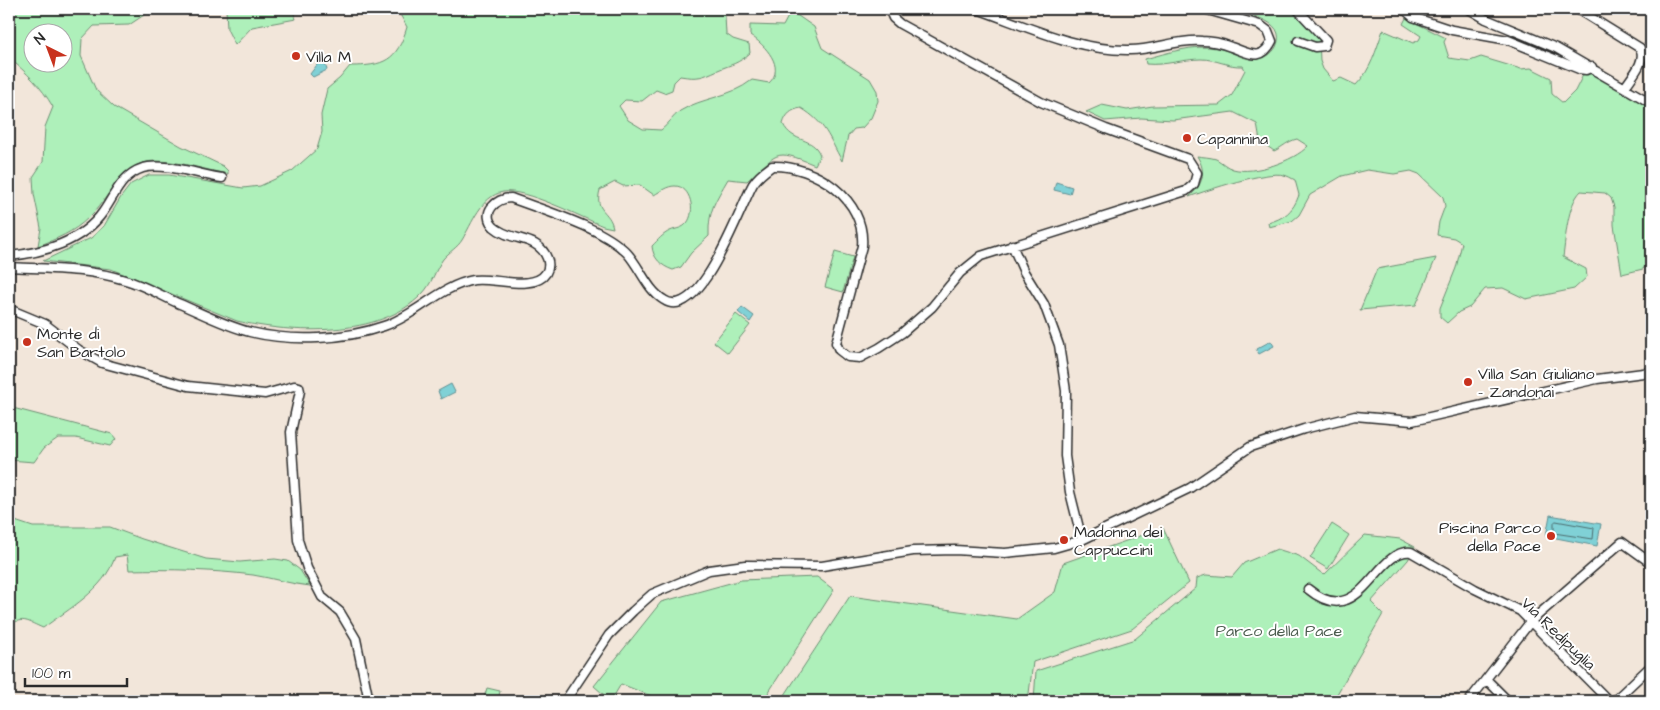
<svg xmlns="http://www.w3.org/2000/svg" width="1660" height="710" viewBox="0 0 1660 710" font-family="'Architects Daughter',sans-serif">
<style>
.green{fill:#aef0ba;stroke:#6c8e72;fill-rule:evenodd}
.water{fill:#80d1d6;stroke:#5e8f92}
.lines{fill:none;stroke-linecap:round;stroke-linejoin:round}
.shore{stroke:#4d6d6f;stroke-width:1}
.minor-casing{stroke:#2b2b2b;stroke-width:11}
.minor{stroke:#fff;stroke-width:8}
.poi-dot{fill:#c8321e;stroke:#fff;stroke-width:2}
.labels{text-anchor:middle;stroke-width:4;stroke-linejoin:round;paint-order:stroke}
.poi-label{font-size:16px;fill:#2b2b2b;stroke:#fff;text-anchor:start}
.park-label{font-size:16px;fill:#4c5c4f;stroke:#fff}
.street-label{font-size:16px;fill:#2b2b2b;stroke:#fff}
</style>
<rect width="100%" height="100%" fill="#f2e6da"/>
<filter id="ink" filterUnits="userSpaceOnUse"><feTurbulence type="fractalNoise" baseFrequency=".02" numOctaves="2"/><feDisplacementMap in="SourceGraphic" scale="10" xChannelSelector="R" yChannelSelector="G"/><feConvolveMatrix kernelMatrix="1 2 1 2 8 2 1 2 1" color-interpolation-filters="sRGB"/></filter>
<g filter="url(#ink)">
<path class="green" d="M9,9h144l-24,16 -35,1 -12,13 -1,17 15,34 18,17 67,39 42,20 5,5v3c-23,-4 -49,-13 -72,-13 -35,0 -46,38 -68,57 -14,14 -32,21 -50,28l3,-18 -7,-34 -1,-17 10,-15 2,-35 8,-20c-12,-21 -26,-34 -44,-49zM32,32h30v30h-30z
M226,9h66l4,10 -44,8 -17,18 -8,-16z
M397,9h323l5,7 1,18 7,5 16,5 1,9c-12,11 -18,11 -32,17 -16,7 -19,9 -38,6l-6,6 -2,8 -8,3 -8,-3 -14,11 -17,-1 -6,6 9,14 15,9 18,1c7,-5 12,-14 19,-19 23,-14 49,-13 72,-31l17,3c17,-16 -4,-38 -19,-48v-10l33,1 8,-15 23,16 8,21 48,31 7,12 1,10 -7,17 -9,10 -8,1 -6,7 -6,25c-13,-23 -16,-38 -41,-53 -10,2 -15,6 -18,16 10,20 30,12 37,31l-5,10c-43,-18 -36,-11 -68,16l-19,-2c-12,21 -20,31 -19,57l-18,17 -10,14 -8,3c-12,-4 -20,-12 -21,-24 6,-6 11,-12 18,-15 7,-3 12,-2 17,-8 9,-11 4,-37 -12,-37 -8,0 -14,5 -21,9l-14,-10 -17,1 -8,-4 -15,8c-6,22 10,20 13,38l-10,-2c-22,-9 -79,-38 -100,-34 -22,4 -31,32 -41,48 -4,7 -13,12 -19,19 -8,11 -11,25 -21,35 -42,44 -130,40 -185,27l-126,-52 -68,-8 48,-23 13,-12 17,-29 10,-13 18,-9h20l74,13 17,-2 32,-15 25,-22 5,-17 -1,-17 6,-26 13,-11 10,-12c34,0 47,-5 57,-39z
M1223,9h71l25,28 1,24 3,8 10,12 8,-3 15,7c15,-15 20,-35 27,-55l30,13 6,-3 2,-4 -18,-12 3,-6 40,20 -2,4 5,16 21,3 11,-4 40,12 10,-1 20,10 1,16 11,9 12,-12 9,-18 5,-2 53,30 9,10v148l-8,10 -21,5 -8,-49v-18l-3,-9 -6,-5 -24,-2c-14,14 -15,46 -18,66l23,12 1,8 -13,12 -48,10 -23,-11 -18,1 -15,18 -11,5 -12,11 -7,-6v-9l16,-40 6,-25 -8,-5 -17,-3 2,-13 6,-16 -2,-9 -24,-23 -8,-3 -17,3 -27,-4 -25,6 -32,19 -11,20 -7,6 -23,6 -1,-4c16,-5 25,-11 31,-28l-4,-15c-4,-2 -7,-4 -11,-5 -16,-5 -77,15 -95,22 14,-13 18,-24 8,-41 6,1 13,1 19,3 6,3 10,8 17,10 21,6 61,-8 75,-23l-11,-7c-9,2 -14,8 -23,12l-14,-10 -3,-17 -24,-12 -60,8 -32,-2 -36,3 -19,-9 16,-7 25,5 26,-4 66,-1 13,-10 13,-25 -2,-4c-15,1 -27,-7 -42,-7 -18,0 -36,7 -55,5l-1,-5c22,-6 49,-15 72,-11 13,2 27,13 40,11 7,0 15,-5 19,-12 14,-29 -36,-34 -53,-38z
M835,252l18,5 -10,35 -18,-5z
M1436,258l-20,47 -56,5 17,-41z
M736,314l14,11 -22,28 -14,-11z
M9,407l103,27 4,5 -6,7 -34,-8h-18l-14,10 -10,14 -25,-2z
M9,519l24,8h77l32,12 64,20 34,3 35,-3 13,2 12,9 10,16c-20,-2 -38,-8 -57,-11 -40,-5 -83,-6 -124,-5l-2,-15 -12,2c-11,33 -45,51 -72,71 -15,-6 -19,-12 -34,-3z
M1332,524l17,11 -21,34 -18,-11z
M1163,528l26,55 -57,46 -99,33 -5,39h-247l69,-105 167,23 38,-27 8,-29z
M1365,535l35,4 15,8 -7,13 -37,42 12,12 -50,87h-299l2,-30 99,-32 61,-51 1,-10 9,-3 26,2 12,-14 33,-14 22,7 25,19z
M817,577l17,13 -71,111h-99l-43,-17 -10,17 -17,-15 67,-84 80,-22z
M487,688l13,3 -2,10h-15z"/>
<path class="water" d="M323,57l4,13 -14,7 -3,-3z
M1056,182l16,5 -2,7 -16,-4z
M742,307l12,9 -4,6 -12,-10z
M1271,341l3,5 -15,8 -3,-5z
M451,384l4,8 -14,7 -3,-8z
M1550,515l51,9 -4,22 -51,-10z"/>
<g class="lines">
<path class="shore" d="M1556,521l38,7 -1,11 -39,-6v-10z"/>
<defs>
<path id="minor" d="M977,9c49,17 101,42 153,41 24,0 48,-11 72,-9 10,0 19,2 29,6 18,6 30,16 41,-6l-4,-10 -8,-6 -56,-16
M1297,9l29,31 -2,6 -9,1 -17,-6
M1404,9l9,8 39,13 56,10 71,29 7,1 6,-3
M1469,9l17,10 70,29 95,55
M1577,9l63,39c7,13 -8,28 -15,39
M1012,245l12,27 20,32 15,41 7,46 -1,65 5,36 12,48
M9,256c33,-3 73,-14 94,-44 12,-17 18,-37 40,-44 19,-6 59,7 79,10
M9,267c39,2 78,1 116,13 19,5 37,16 55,24 23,10 46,22 70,28 42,10 94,8 134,-6 33,-11 56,-40 90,-46 19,-3 60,12 72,-7 3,-5 3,-10 1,-15 -9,-23 -36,-16 -53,-31 -14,-14 2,-29 17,-29 34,13 91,29 116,55 13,14 20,37 37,47 36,24 76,-93 89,-116 5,-8 12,-13 19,-18 43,-1 94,33 90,80l-26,97 3,7 9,7 12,1 19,-10 23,-15 30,-26 28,-34 21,-17 205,-65 8,-7 3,-11 -9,-14 -82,-30 -65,-27 -141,-78 -7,-6 -4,-9
M9,309l36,15 34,26 23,13 86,23 77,8 29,-8 5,1 1,4 -9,41 7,108 9,28 15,29 18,15 16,27 13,62
M1308,589c53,44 67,-41 103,-37l64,37 45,22 89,90
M1486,679l22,22
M565,701l44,-66 24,-24 19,-17 57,-24 36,-5 77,1 91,-15 42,-1 50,3 49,-5 28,-8 108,-52 60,-41 54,-18 51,-13 57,5 185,-42 54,-7
M1469,701l62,-80 91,-79 29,21
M1614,701l37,-35"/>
</defs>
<use href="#minor" class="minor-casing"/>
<use href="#minor" class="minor"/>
</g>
</g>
<g class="poi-dot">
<circle cx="296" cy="56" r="5"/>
<circle cx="1187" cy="138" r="5"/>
<circle cx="27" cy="342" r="5"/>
<circle cx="1468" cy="382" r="5"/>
<circle cx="1551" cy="536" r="5"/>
<circle cx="1064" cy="540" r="5"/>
</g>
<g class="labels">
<g class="poi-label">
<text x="306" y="62">Villa M</text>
<text x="1197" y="144">Capannina</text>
<text x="37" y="339">Monte di<tspan x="37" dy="18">San Bartolo</tspan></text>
<text x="1478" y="379">Villa San Giuliano<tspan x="1478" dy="18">- Zandonai</tspan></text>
<text x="1541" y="533" text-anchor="end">Piscina Parco<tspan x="1541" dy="18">della Pace</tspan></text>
<text x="1074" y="537">Madonna dei<tspan x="1074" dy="18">Cappuccini</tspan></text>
</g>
<g class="park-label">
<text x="1279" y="636">Parco della Pace</text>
</g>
<g class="street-label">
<text transform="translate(1559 633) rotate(44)" y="6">Via Redipuglia</text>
</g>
</g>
<rect width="1660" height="710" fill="none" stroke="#fff" stroke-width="30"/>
<rect x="15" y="15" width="1630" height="680" fill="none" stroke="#2b2b2b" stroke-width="2" filter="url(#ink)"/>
<g transform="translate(48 48) rotate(318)"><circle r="24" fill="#ffffff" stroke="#aaaaaa"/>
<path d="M0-4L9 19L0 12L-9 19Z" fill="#c8321e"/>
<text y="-8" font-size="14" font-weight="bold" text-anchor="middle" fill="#2b2b2b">N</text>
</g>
<path d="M25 678v8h102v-8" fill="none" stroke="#2b2b2b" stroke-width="2.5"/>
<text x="32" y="678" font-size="15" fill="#2b2b2b" stroke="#ffffff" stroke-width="4" paint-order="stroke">100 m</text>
</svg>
